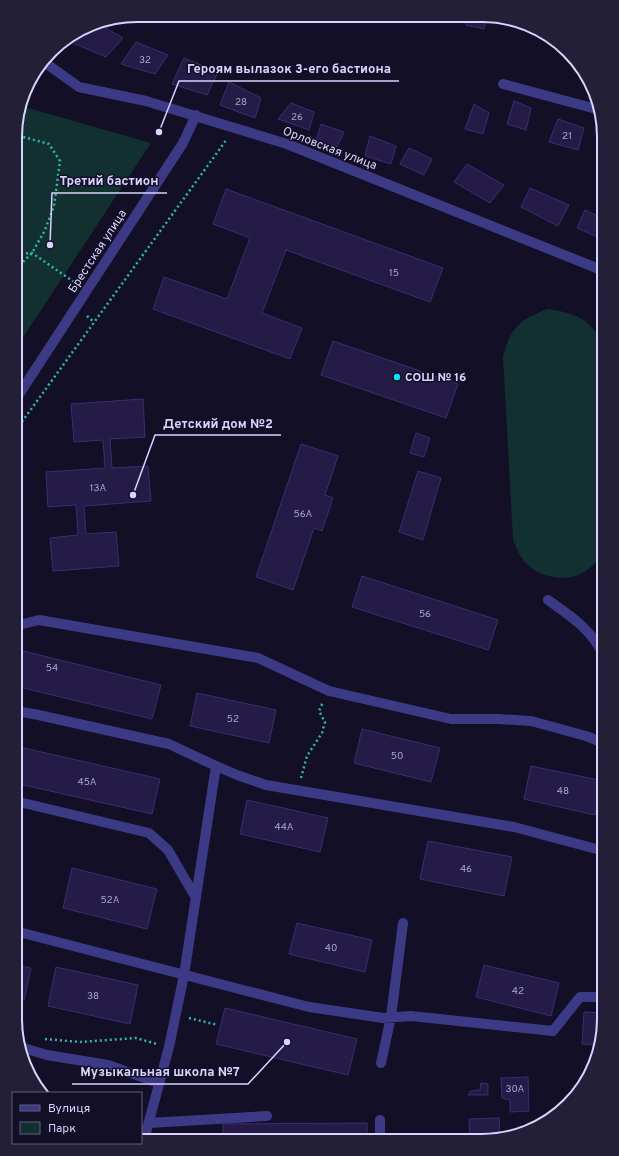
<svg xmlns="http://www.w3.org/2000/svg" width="619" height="1156" viewBox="0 0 619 1156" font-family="Overpass,sans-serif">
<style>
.green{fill:#12302f}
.building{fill:#241b47;stroke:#3b2d73}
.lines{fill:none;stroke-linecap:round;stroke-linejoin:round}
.path{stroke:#2fb8b0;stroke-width:2.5;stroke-dasharray:2 3;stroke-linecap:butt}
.minor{stroke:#3d3a85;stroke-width:10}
.poi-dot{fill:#00e5ff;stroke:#130f26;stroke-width:1.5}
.labels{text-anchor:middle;stroke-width:3;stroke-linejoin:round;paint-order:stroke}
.number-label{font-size:10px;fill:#aca6d1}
.street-label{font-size:12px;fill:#d9d4ff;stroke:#130f26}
.poi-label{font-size:12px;font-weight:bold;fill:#d9d4ff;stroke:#130f26;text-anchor:start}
.rim{fill:none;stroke:#d9d4ff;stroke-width:2}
.leader{fill:none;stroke:#d9d4ff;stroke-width:1.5}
.callout-dot{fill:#d9d4ff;stroke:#130f26;stroke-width:1.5}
.callout-label{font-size:13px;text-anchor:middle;font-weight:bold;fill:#d9d4ff;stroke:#130f26;stroke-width:3;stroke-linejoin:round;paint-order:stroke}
</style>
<rect width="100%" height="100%" fill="#130f26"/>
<path class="green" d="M21,106l130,37 -135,205v-227z
M548,309c18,3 37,6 48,24 12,20 8,72 8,96 0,41 0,82 0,122 -6,9 -12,17 -22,22 -15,9 -40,5 -53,-7 -8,-7 -12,-16 -16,-26l-10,-183c7,-29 17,-38 45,-48z"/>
<path class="building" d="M429,17h21l-1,6 -20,-4z
M467,17h20l-3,12 -18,-4z
M97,23l26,15 -17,19 -38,-16 6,-6 17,-11z
M136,42l32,13 -13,19 -34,-10z
M184,58l34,14 -11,23 -35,-11z
M229,82l32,16 -6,20 -35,-13z
M514,101l17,7 -5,22 -19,-6z
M291,103l23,9 -5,18 -31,-11z
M474,104l15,9 -6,21 -18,-5z
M558,119l26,9 -6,22 -29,-8z
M321,124l23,8 -7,15 -21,-6z
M370,136l26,10 -5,18 -26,-8z
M409,148l23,11 -8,16 -24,-11z
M467,164l37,21 -14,18 -36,-21z
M530,188l39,17 -11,21 -37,-19z
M226,189l217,79 -13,34 -144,-52 -24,63 40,15 -12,31 -137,-50 11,-32 63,22 23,-61 -37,-14z
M585,210l19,9v21l-27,-12z
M333,341l125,43 -12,34 -125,-43z
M143,399l2,38 -35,2 2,29 36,-2 3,35 -67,5 2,28 30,-2 3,34 -66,5 -3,-33 28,-3 -2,-30 -28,2 -2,-35 59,-4 -2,-28 -29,2 -3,-38z
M416,433l14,5 -6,19 -14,-4z
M301,444l37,12 -13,39 8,3 -11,33 -8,-3 -21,62 -37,-13z
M418,471l23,7 -18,62 -24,-8z
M362,576l136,44 -10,30 -136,-43z
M15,649l146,36 -9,34 -137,-33z
M197,693l79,17 -7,33 -79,-17z
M362,729l78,19 -9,34 -77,-19z
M15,746l145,33 -8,35 -137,-31z
M531,766l72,15 -8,34 -71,-16z
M247,800l81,18 -8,34 -80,-18z
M428,841l84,16 -8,39 -84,-17z
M72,868l85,21 -10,40 -84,-21z
M297,923l75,17 -7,32 -76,-18z
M15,965l16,3 -7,32 -9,-2z
M484,965l75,18 -8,33 -75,-19z
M56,967l82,18 -8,39 -82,-18z
M225,1008l132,31 -9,36 -132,-31z
M584,1012l20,1v14l-4,18 -18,-1z
M528,1077l1,34 -19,1v-12l-8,-2 -1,-20z
M481,1083l7,1v11h-20l3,-4 9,-1z
M499,1118l1,20 -30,3 -1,-22z
M367,1123v18l-144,-1v-16z
M543,1124l-16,8 -1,-7z"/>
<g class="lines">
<path class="path" d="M16,254l16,-1 42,29v3
M16,269l16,-16 13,-23 9,-24 6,-45 -11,-17 -33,-9
M87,316l7,6
M16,430l211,-291
M301,778l6,-22 15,-23 3,-11 -6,-11 4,-9
M189,1018l29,7
M45,1039l35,3 56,-4 21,6"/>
<path class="minor" d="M44,62l35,25 67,14 141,43 317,127
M503,84l97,26
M16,399l167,-256 13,-28
M548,600c21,15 46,31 56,57
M15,626l24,-6 219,38 71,33 122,28h47l33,2 55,15 18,7
M15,711l19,3 135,30 47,22 -32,209 -15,72 -25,93
M216,766l21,9 29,10 248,42 90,24
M15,801l134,32 19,17 28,48
M15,931l294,76 74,11 28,-2 142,15 27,-34h23l1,-3
M20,1047l27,8 61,10 51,18
M381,1063l10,-46 12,-94
M380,1120v21
M149,1123l118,-7"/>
</g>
<circle class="poi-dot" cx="397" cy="377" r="4"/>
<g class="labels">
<g class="number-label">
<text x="145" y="63">32</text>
<text x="241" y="105">28</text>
<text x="297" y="120">26</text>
<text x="567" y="139">21</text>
<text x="394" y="276">15</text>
<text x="98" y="491">13А</text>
<text x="303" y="517">56А</text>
<text x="425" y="617">56</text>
<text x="52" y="671">54</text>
<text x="233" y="722">52</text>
<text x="397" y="759">50</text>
<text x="87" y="785">45А</text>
<text x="563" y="794">48</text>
<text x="284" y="830">44А</text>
<text x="466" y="872">46</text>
<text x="110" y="903">52А</text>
<text x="331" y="951">40</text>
<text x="518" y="994">42</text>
<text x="93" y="999">38</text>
<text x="515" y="1092">30А</text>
</g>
<g class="street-label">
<text transform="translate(330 148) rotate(21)" y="4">Орловская улица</text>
<text transform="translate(97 251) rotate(-57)" y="4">Брестская улица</text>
</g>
<g class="poi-label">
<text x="405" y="381">СОШ № 16</text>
</g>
</g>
<path d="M0 0H619V1156H0ZM137 22H482A115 115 0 0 1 597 137V1019A115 115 0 0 1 482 1134H137A115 115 0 0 1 22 1019V137A115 115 0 0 1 137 22Z" fill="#231f37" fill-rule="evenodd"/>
<path class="rim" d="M137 22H482A115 115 0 0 1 597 137V1019A115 115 0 0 1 482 1134H137A115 115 0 0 1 22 1019V137A115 115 0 0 1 137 22Z"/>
<path class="leader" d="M159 132L179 81H399M50 245L52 193H167M133 495L155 435H281M287 1042L248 1084H72"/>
<g class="callout-dot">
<circle cx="159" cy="132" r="4"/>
<circle cx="50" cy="245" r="4"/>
<circle cx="133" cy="495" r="4"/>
<circle cx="287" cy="1042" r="4"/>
</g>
<g class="callout-label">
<text x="289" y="73">Героям вылазок 3-его бастиона</text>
<text x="109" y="185">Третий бастион</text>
<text x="218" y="428">Детский дом №2</text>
<text x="160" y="1076">Музыкальная школа №7</text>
</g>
<rect x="12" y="1092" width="130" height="52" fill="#130f26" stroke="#625e7d"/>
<rect x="20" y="1105" width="20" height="6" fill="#3d3a85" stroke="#625e7d"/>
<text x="48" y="1112" font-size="12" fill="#d9d4ff">Вулиця</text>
<rect x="20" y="1122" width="20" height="12" fill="#12302f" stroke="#625e7d"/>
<text x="48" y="1132" font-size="12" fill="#d9d4ff">Парк</text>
</svg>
